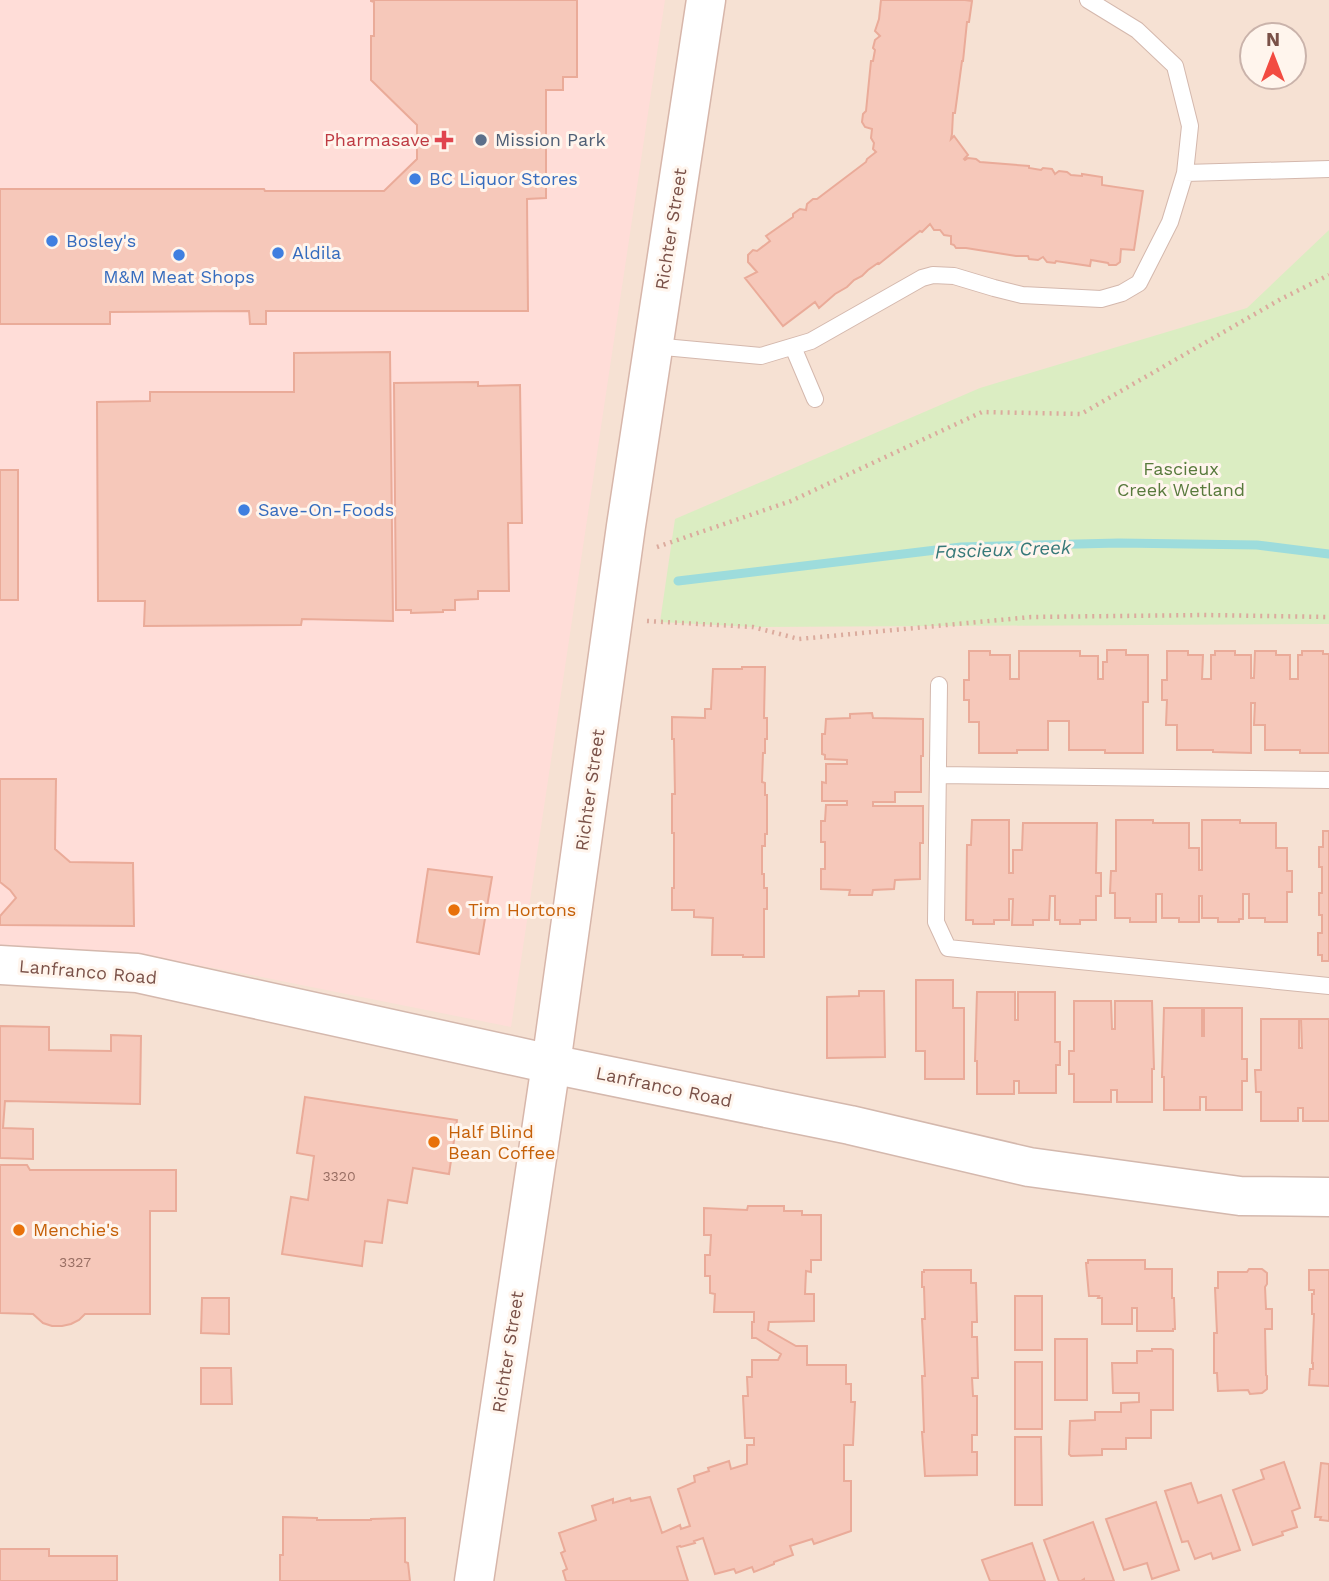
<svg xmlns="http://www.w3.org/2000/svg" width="1329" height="1581" viewBox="0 0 1329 1581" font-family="'Work Sans',sans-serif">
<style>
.residential{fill:#f6e1d3;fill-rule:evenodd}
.commercial{fill:#ffddd8}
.green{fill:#dbedc2}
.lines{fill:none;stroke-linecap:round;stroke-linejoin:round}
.stream{stroke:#9ddcdc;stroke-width:9}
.building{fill:#f6c8ba;stroke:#eaab99;stroke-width:2}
.service-casing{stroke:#d4b8ad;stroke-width:18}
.tertiary-casing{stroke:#d4b8ad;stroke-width:41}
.secondary-casing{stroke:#d7b6aa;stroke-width:41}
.path{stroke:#dbab9d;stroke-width:4.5;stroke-dasharray:2 5;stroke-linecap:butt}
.service{stroke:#fff;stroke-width:16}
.tertiary{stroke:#fff;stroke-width:38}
.secondary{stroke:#fff;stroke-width:38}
.health-dot{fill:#e0444e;stroke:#fff5ed;stroke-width:2.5}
.service-dot{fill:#5c6f8a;stroke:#fff5ed;stroke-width:2.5}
.shop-dot{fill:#3f7fe0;stroke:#fff5ed;stroke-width:2.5}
.food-dot{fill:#e8710a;stroke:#fff5ed;stroke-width:2.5}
.labels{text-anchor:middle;stroke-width:6;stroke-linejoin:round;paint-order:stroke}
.number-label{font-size:14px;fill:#996f64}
.health-label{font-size:18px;fill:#be3a42;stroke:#fff5ed;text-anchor:end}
.service-label{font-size:18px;fill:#4e5e75;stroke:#fff5ed;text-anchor:start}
.shop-label{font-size:18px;fill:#366cbe;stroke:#fff5ed;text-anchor:start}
.street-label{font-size:18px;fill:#7a5148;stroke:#fff5ed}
.park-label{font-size:18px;fill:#587a3c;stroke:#fff5ed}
.food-label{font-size:18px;fill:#c56008;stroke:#fff5ed;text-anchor:start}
.water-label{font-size:19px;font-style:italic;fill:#377979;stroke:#fff5ed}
</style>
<rect width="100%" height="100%" fill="#fef0e5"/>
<path class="residential" d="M0,0h1329v1581h-1329zM1252,35h42v42h-42z"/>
<path class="commercial" d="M0,0h665l-154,1027 -280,-56 -118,-20 -113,-3z"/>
<path class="green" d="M1329,230v394l-576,3 -93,-5 15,-103 305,-131 267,-80z"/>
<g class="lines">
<path class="stream" d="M678,581l283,-34 158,-4 138,2 72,9"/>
</g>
<path class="building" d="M371,0h206v77h-14v13h-17v108l-19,1 1,112h-262v13h-16l-1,-13 -139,1v12h-110v-135h264l1,2h119l33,-32v-34l-46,-45v-44h3v-34l-3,-1z
M881,0h84l7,1 -3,21h-2l-4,39h-1l-7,52h-2l-1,21 -1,5 3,-3 14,19 -4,4 1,1 3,-2 8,1 4,3 49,4v2l12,2 2,-2 9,1 3,5 4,-3 8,1 4,3 11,1v-2l20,3v8l41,6 -9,59 -13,-1 -1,13 -4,3h-7l-1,-2 -17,-3 -1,6 -34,-5 -1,2 -8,-1 -4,-5 -5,3 -9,-1 -1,-3h-12l-50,-8h-10l-2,-3 -3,-1v-8l-7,-1 -4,-5h-6l-4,-6 -8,8 -2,-1 -41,33 -1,-1 -10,7 -6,6 -8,4 -7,7 -12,7 -16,14 -4,-6 -32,24 -38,-48 12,-6 -9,-10v-7l5,-5 4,1 13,-10 -4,-5 27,-19v-3l7,-5 6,1 1,-6 6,-5h4l49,-37 1,-3 9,-7 -3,-3 1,-6 -3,-5 1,-9 -7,-2 -3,-5 1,-8 3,-3 5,-50h2l2,-11 -2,-2 2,-8 5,-4 -5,-5 4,-12z
M390,352l3,269 -91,-2 -1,6 -157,1 1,-25h-47l-1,-199 53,-1v-9h144v-39z
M478,382v4l42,-1 2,138h-14l1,68h-31v8l-23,1v10h-12v2l-32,1v-3h-15l-2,-227z
M0,470h18v130h-18z
M1107,650h19v5h22v47h-5v51h-38v-3h-36v-29h-21v29h-31v3h-38v-31h-10v-22h-5v-20h5v-29h21v4h20v24h9v-28h61v5h18v23h5v-17h4z
M1167,651h21v4h15l-1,24h9v-24h4v-4h20v4h16v23h3l1,-27h21v4h14v24h8v-24h4v-4h21v3h6v99h-29v-3h-35v-25h-11l1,-22h-4v50l-38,-1v-2h-36v-25h-11l1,-25h-5v-20h5z
M742,667h23l-1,51h3v21h-2v14h-2l-1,29 3,1v12h2v39h-2v12h-3v28h2v14h3v21h-3v48h-21v-2h-31l1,-37 -19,-1v-7h-22v-22h2v-55h-2v-39h3l-1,-55h-2v-22l33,1v-9h6l2,-40h29z
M872,713l1,5 50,1v37h-2v36h-26v10h-22v4h50v37h-3v36l-25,1 -1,9 -21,1 -1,5h-23l1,-5 -29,-1v-20h4v-27h-4v-21h4l1,-16h21v-4h-25v-19l4,1v-19h21v-4l-22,-1v-4l-3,-1v-20h3l1,-15 24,-1v-4z
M0,779h56l-1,70 15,13 63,1 1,63 -134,-1v-9l16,-18 -6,-8 -10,-8z
M972,820h37v53h4v-23h9l1,-27h74l-1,50h5v23h-5v24h-16v4h-20v-4h-5v-24h-5l-1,24h-16v5h-21l1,-26h-4v21h-15v4h-21v-4h-7l1,-75h4z
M1116,820h37v3h36v25h10v22h3v-50h38v3h36v25h11v23h5v21h-5v30h-22v-4h-16v-24h-6v25h-4v3h-21v-4h-16v-22h-3v26h-20v-4h-17v-24h-6v28h-26v-4h-15v-25h-5l1,-22h5z
M1323,831h6v130h-7v-6h-4v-22h4v-18h-3v-22h3v-26h-3v-20h4z
M428,869l64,8 -13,77 -62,-12z
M916,980h37v28h11v71h-39v-28h-9z
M859,991h25l1,66 -58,1v-61l32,-1z
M977,992h38v28h3v-28h37v50h5v23h-4v28h-37v-12h-5v13h-37v-33h-2z
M1074,1001h37l1,28h3v-28h37l2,68h-2v33h-35v-12h-6v12h-37v-28h-5v-23h5z
M1164,1008h38v28h2v-28h38v51h5v22h-5v29h-36v-13h-6v13h-36v-33h-2z
M1261,1019h38v29h3l-1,-29h28v102h-26v-13h-5v13h-37v-29h-5l-1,-22h6z
M0,1026l49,1v23l62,1v-16l30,1 -1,68 -135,-3 -2,27 30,1v30l-33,-1z
M305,1097l152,23 -8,54 -36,-6 -6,35 -19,-3 -6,43 -17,-2 -3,25 -80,-12 9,-57 17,3 6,-44 -17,-3z
M0,1165h27l3,5h146v41h-26v103h-65l-6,6 -8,4 -9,2h-10l-9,-3 -10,-9 -33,-1z
M748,1206h36v5h18v4h19v45h-10v12l-5,-1 -1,23h9v27l-45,1 -1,8 28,16h11v19h39v19h5v18h4l-2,43h-9v36h7v50l-37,13 -2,-5 -22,7 3,9 -19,7v2l-20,8 -2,-5 -16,6 -2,-4 -19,5 -12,-36 -9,3 1,2 -14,4 -1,-1 -3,1 11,34h-122l-3,-10 4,-2 -6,-16 4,-2 -6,-18 37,-13 -4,-14 21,-7v4l17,-5 1,3 19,-4 12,36 18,-8 1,4 9,-3 -12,-37 17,-7 -1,-6 15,-5 -1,-3 21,-7 2,8 16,-5v-19h7v-7h-9l-2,-42h5l-1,-19h5v-17h26l3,-6 -25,-16h-4v-16h2v-10h-40l1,-18 -5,-1v-17h-5v-21h5l1,-20h-7v-27l43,2z
M1088,1260h57v9h27v29h2l1,31h-2v2h-36v-23h-5v16h-30v-26h-4l1,-2h-10l-3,-33h2z
M1249,1269h13l5,4v11l-2,3 1,22h6v20h-7l1,46 1,1v13l-5,4 -12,1 -2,-4 -30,1 -1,-18h-3v-40h3l-2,-45h3v-16h29z
M924,1270h47v13h5l1,39h-5v15h5l1,41h-6l1,18h4v39h-5v17h5v23l-52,1 -3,-44h2l-2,-56h3l-3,-57h3l-1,-32h-2v-15h2z
M1309,1270h20v116l-20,-1 1,-16h3v-6h-1l2,-49h-2v-20h2v-4h-5z
M1015,1296h27v54h-27z
M202,1298h27v36l-28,-1z
M1055,1339h32v61h-32z
M1152,1349h19l2,1v60h-22v28h-25v11h-24v6l-31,1 -2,-2 1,-33 25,-1v-8h26v-9l18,-1v-9h-26l-1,-30h25v-12h15z
M1015,1362h27v67h-27z
M201,1368h30l1,36h-31z
M1015,1437h26l1,68h-27z
M1284,1462l16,46 -8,3 5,16 -15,5 1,3 -30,10 -20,-55 31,-11 -3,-9z
M1321,1463l8,1v57l-9,-1 1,-3h-6z
M1191,1483l7,20 23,-8 19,55 -27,9 -2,-6 -16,6 -7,-18 -6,1 -17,-51z
M1156,1502l23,68 -27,9 -5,-16 -23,7 -18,-51z
M283,1517l34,1v2h54v-1l34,-1v44l3,1 2,18h-130v-26h3z
M1093,1522l21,59h-30v-2l-3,2h-22l-15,-41z
M1032,1543l13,38h-55l-8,-21z
M0,1549h49v7h68v25h-117z"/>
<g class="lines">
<defs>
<path id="service" d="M1088,0l49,30 38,36 15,60 -5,47 144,-4
M653,346l108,10 50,-15 111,-63 11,-3 21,1 40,12 28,7 79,4 21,-6 17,-10 31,-61 15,-49
M793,347l22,52
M939,685l-3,237 12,26 381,38
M938,775l391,5"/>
<path id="tertiary" d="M0,965l137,8 414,91 299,61 179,42 211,29 89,1"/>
<path id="secondary" d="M474,1581l77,-517 75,-538 80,-526"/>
</defs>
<use href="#service" class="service-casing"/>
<use href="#tertiary" class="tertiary-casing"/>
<use href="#secondary" class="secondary-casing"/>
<path class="path" d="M657,547l134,-46 191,-89 99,2 200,-115 48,-24
M647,621l106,6 46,12 232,-22 173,-2 125,2"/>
<use href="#service" class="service"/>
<use href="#tertiary" class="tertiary"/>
<use href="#secondary" class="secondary"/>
</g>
<path class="health-dot" d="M440.5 129.5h7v7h7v7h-7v7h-7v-7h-7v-7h7z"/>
<circle class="service-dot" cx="481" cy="140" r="7"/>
<g class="shop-dot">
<circle cx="415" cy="179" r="7"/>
<circle cx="52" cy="241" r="7"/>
<circle cx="278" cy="253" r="7"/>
<circle cx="179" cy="255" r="7"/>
<circle cx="244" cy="510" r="7"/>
</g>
<g class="food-dot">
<circle cx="454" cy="910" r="7"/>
<circle cx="434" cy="1142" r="7"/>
<circle cx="19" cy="1230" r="7"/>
</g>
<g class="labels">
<g class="number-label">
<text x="339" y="1181">3320</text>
<text x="75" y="1267">3327</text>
</g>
<g class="health-label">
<text x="430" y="146">Pharmasave</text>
</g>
<g class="service-label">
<text x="495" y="146">Mission Park</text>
</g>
<g class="shop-label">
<text x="429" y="185">BC Liquor Stores</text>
<text x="66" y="247">Bosley's</text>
<text x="292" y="259">Aldila</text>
<text x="179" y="283" text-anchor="middle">M&amp;M Meat Shops</text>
<text x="258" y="516">Save-On-Foods</text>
</g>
<g class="street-label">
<text transform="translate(671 229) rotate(-81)" y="6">Richter Street</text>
<text transform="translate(590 790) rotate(-82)" y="6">Richter Street</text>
<text transform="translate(88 972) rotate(5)" y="6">Lanfranco Road</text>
<text transform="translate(664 1087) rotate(12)" y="6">Lanfranco Road</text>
<text transform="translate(508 1352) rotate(-81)" y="6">Richter Street</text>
</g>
<g class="park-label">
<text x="1181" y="475">Fascieux<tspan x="1181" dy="21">Creek Wetland</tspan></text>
</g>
<g class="food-label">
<text x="468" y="916">Tim Hortons</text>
<text x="448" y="1138">Half Blind<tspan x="448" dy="21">Bean Coffee</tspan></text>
<text x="33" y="1236">Menchie's</text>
</g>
<g class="water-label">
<text transform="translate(1003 549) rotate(-2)" y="7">Fascieux Creek</text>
</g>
</g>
<g transform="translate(1273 56)"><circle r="33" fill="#fff5ed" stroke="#cab3ab" stroke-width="2"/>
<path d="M0-5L12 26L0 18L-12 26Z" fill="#f24b41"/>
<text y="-10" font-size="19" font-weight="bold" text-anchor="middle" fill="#7a5148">N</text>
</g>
</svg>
